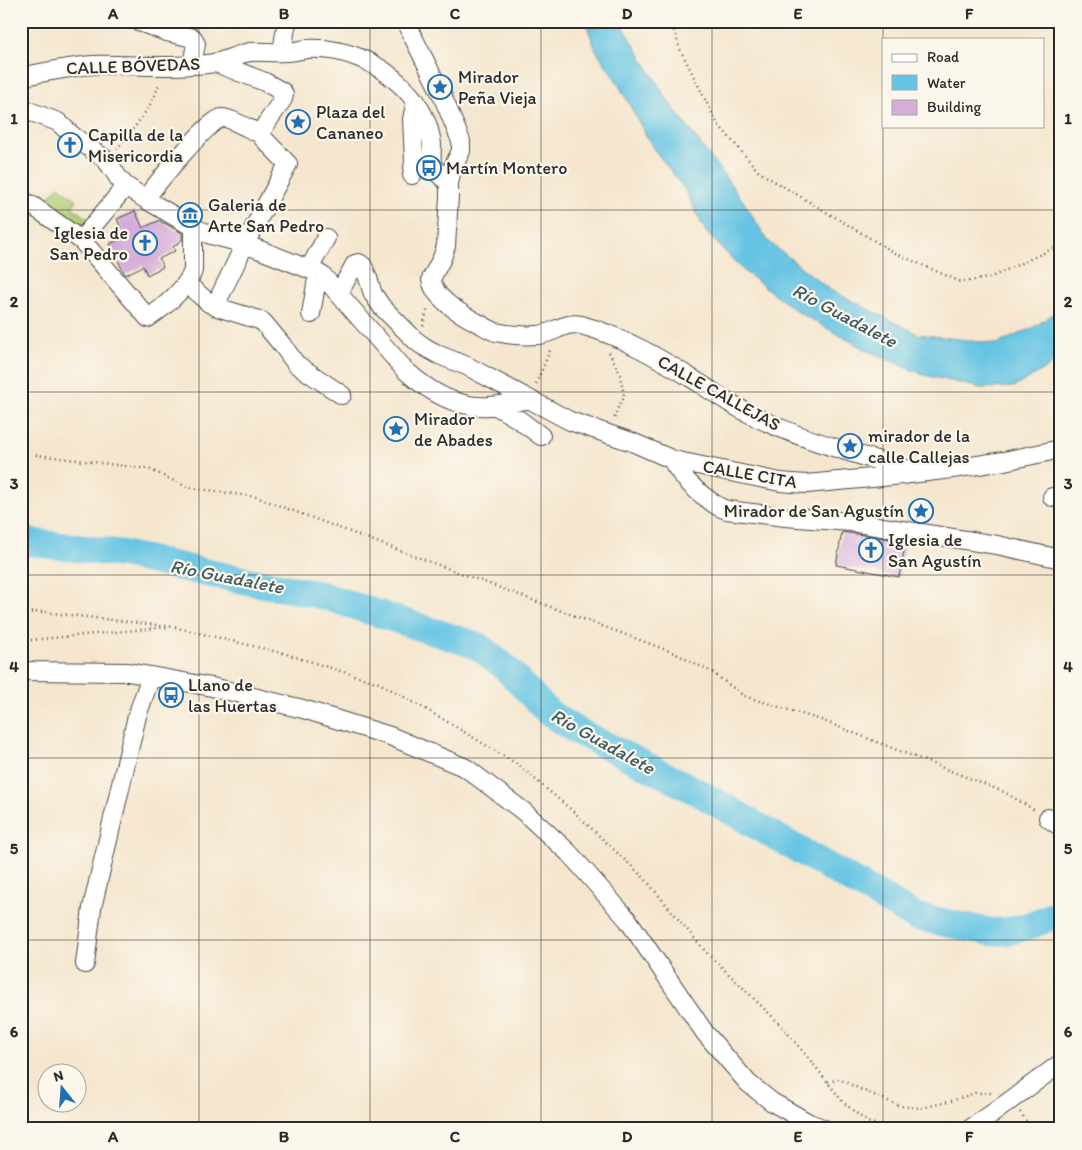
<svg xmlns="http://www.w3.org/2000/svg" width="1082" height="1150" viewBox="0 0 1082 1150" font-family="Itim,sans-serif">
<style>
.green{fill:#accd75;stroke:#6c7c50}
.water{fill:#65c4e3;stroke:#487887}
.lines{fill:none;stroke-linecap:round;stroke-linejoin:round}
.river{stroke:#65c4e3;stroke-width:28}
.building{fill:#d4add9}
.minor-casing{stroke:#494743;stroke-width:20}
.path{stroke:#494743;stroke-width:2.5;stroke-dasharray:1 4;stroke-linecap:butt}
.minor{stroke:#fff;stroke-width:18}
.minor-bridge-casing{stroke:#494743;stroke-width:20;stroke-linecap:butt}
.minor-bridge{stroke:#fff;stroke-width:18}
.grid{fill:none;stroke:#2b2b2b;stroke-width:1;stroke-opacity:0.55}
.labels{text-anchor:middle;stroke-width:4.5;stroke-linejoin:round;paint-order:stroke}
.street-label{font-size:18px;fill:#2b2b2b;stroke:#fbf7ec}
.poi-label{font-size:18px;fill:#2b2b2b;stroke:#fbf7ec;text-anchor:start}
.water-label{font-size:19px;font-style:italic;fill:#3c5962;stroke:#fbf7ec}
.neatline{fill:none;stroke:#2b2b2b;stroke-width:2}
.grid-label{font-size:16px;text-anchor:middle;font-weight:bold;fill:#2b2b2b}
</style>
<rect width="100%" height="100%" fill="#fbf7ec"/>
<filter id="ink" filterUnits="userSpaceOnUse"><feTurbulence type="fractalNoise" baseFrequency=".02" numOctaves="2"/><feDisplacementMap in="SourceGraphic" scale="10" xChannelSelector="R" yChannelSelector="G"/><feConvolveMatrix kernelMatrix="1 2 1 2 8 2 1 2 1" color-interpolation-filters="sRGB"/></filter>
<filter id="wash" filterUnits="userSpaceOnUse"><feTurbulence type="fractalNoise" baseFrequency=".0096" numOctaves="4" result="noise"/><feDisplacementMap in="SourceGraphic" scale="20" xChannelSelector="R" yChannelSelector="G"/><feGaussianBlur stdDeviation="1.12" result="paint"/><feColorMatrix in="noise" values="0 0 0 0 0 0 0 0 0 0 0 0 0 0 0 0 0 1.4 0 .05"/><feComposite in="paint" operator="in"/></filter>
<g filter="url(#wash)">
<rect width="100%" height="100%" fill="#f5e6ce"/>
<path class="green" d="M58,186l19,14 -5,7 18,13 -9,13 -38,-27z"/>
<path class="water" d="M585,21h35l46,77 75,100 27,43 62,49 88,44 79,10 35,-16 29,-19v46l-13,12 -34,20 -33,1 -57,-13 -56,-24 -70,-39 -53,-40 -39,-40 -22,-44 -31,-40 -37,-68 -20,-30z"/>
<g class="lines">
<path class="river" d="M21,541l102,13 94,21 104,20 157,51 28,22 42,44 25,17 123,62 220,126 76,15c27,0 45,-9 69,-20"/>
</g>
<g id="blocks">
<path class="building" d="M135,211l8,17 17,-8 2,3h2l18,10v7l-9,7 2,4 -16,8 4,8 -16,8 -4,-9 -18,9 -15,-31 15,-7 -8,-18z
M842,532l64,9 -7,36 -63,-12z"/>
</g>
</g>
<g filter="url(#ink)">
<use href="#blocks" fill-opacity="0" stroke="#494743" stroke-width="1"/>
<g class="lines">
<defs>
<path id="minor" d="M137,21l30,11 26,6 3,6 -4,21
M405,21l37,74 19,46v10l-9,18 -3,14v14l-3,49 -4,12 -11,21c3,20 29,34 45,43 7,3 13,8 20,10 13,3 29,4 42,3 15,-1 27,-14 43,-10 41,11 80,34 115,56 17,11 34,23 52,32 53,28 114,42 171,60
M282,52l5,-31
M21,77c24,-5 47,-10 72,-12 32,-1 65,3 98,0 9,0 19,-1 27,-3 11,-3 21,-8 32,-10 12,-1 23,1 35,0 7,0 15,-2 22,-3 37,-2 71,13 96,38 16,16 26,34 29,57 0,6 -1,13 0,19 2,8 11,15 17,20
M21,108l37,14 15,14 32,23 7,9 7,11 7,7 19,13 48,28 15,7 37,10 71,28 7,4 82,94c23,21 53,39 85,36 13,-1 26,-4 39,-7
M412,175l2,-14 -2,-42 4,-18
M145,199c10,-13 65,-81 77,-81 6,-1 31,13 39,16
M21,200l12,6 48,34 10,11 57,67c14,-9 41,-32 45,-48v-43
M81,240l45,-54
M309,269l17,-31
M186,283l23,20 8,4 42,13 4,2 20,24 13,18 46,31
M339,293l16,-29 4,-1 4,3 5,12 5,16 9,13 33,33 8,6 16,9 28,11 103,55 62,21 39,17 7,2 102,21 26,2 87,-8 59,-7 52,-8 57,-12
M215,306l30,-62 43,-80 -26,-27 -1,-3 1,-4 21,-31 1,-4 -1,-3 -18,-10 -49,-19
M311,314l7,-41
M496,406l22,13 23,17
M671,459c11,18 21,29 38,41 6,5 11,8 18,10l58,7 66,5 146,23 64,14
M1052,497h9
M21,671l107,1 84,15 91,22 87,27 76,32 57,43 46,42 59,67 77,113 43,50 24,19 37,21 16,6
M1048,818l13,9
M85,964l7,-56 45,-192 14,-40
M970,1129l26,-18"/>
</defs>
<use href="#minor" class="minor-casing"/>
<path class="path" d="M671,21l9,28 37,74 42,49 136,81 66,29 28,-4 63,-29 9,-3
M117,149c14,-18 38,-44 42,-67
M423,326l5,-19
M609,352l11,21 1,10 3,10 -1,6 -4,6 -5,14
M536,384l15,-36
M21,453l128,16 38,18 69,10 416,155 40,20 32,24 77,24 183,72 32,19
M21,613l22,-1 131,15 112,27 93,29 57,32 81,49 58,49 70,66 60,72 73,71 37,44 28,36 24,20 24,7 35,-1 30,-7
M21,641l147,-14
M828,1082l11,-3 21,10 40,17 21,2 27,-6 27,-9h17
M1020,1112l12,17"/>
<use href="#minor" class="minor"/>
<defs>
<path id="minor-bridge" d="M996,1111l65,-48"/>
</defs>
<use href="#minor-bridge" class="minor-bridge-casing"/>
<use href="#minor-bridge" class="minor-bridge"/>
</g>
</g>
<path class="grid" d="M199,21v1108M370,21v1108M541,21v1108M712,21v1108M883,21v18M883,126v1003M21,210h1040M21,392h1040M21,575h1040M21,758h1040M21,940h1040"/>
<defs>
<symbol id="sight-ring" viewBox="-11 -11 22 22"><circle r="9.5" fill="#fbf7ec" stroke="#1f6fb2" stroke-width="1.5"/><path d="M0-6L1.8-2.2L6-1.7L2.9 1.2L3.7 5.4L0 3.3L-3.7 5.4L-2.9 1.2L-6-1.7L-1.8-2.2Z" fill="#1f6fb2"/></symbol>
<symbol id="church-ring" viewBox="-11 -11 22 22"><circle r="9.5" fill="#fbf7ec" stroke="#1f6fb2" stroke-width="1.5"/><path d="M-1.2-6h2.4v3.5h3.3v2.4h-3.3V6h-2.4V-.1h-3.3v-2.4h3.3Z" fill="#1f6fb2"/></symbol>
<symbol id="bus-ring" viewBox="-11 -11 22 22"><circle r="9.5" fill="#fbf7ec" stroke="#1f6fb2" stroke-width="1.5"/><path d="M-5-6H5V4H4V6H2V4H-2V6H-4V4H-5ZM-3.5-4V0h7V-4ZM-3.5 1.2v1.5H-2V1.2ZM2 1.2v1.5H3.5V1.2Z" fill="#1f6fb2"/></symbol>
<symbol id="museum-ring" viewBox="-11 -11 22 22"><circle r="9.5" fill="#fbf7ec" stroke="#1f6fb2" stroke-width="1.5"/><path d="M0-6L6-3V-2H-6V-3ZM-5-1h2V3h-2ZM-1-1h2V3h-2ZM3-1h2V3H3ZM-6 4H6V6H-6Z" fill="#1f6fb2"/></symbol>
</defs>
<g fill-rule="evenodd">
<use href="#sight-ring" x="426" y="73" width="28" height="28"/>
<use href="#sight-ring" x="284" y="108" width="28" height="28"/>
<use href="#church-ring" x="56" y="131" width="28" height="28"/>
<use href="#bus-ring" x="415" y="154" width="28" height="28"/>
<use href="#museum-ring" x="176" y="201" width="28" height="28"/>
<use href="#church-ring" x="131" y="229" width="28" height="28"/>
<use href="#sight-ring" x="382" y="415" width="28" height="28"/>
<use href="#sight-ring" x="836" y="432" width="28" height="28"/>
<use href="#sight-ring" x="907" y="497" width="28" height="28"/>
<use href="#church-ring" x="857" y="536" width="28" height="28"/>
<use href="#bus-ring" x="157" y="681" width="28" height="28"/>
</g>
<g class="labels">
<g class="street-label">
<text transform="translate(133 66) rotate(-2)" y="6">CALLE BÓVEDAS</text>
<text transform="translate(719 393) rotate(29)" y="6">CALLE CALLEJAS</text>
<text transform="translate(750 474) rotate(10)" y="6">CALLE CITA</text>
</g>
<g class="poi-label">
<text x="458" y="83">Mirador<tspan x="458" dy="21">Peña Vieja</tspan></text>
<text x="316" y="118">Plaza del<tspan x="316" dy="21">Cananeo</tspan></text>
<text x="88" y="141">Capilla de la<tspan x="88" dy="21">Misericordia</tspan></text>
<text x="446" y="174">Martín Montero</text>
<text x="208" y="211">Galeria de<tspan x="208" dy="21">Arte San Pedro</tspan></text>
<text x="128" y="239" text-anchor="end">Iglesia de<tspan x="128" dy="21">San Pedro</tspan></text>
<text x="414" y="425">Mirador<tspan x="414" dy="21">de Abades</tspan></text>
<text x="868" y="442">mirador de la<tspan x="868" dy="21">calle Callejas</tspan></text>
<text x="904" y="517" text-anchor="end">Mirador de San Agustín</text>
<text x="888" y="546">Iglesia de<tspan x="888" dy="21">San Agustín</tspan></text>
<text x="188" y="691">Llano de<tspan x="188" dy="21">las Huertas</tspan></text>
</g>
<g class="water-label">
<text transform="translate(845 315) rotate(28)" y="7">Río Guadalete</text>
<text transform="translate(227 576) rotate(11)" y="7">Río Guadalete</text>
<text transform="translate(603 741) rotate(29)" y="7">Río Guadalete</text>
</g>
</g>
<rect width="1082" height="1150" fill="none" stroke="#fbf7ec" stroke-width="55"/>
<rect x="882" y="38" width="162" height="90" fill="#fbf7ec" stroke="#a8a59f"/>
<rect x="892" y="54" width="25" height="8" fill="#ffffff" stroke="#a8a59f"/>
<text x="927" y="62" font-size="15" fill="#2b2b2b">Road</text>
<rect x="892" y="75" width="25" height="15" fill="#65c4e3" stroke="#a8a59f"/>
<text x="927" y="88" font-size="15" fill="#2b2b2b">Water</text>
<rect x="892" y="100" width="25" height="15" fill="#d4add9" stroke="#a8a59f"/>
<text x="927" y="112" font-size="15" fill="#2b2b2b">Building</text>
<g transform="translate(62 1088) rotate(343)"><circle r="24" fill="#fbf7ec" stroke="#a8a59f"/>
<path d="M0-4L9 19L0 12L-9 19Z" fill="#1f6fb2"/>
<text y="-8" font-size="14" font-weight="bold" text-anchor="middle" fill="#2b2b2b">N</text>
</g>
<rect x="28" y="28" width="1026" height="1094" class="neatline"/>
<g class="grid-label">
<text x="113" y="19">A</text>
<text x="284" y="19">B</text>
<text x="455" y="19">C</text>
<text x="627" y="19">D</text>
<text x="798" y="19">E</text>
<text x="969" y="19">F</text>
<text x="14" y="124">1</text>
<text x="1068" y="124">1</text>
<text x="14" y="307">2</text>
<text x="1068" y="307">2</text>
<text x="14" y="489">3</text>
<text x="1068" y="489">3</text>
<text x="14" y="672">4</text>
<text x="1068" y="672">4</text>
<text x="14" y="854">5</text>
<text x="1068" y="854">5</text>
<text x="14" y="1037">6</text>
<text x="1068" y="1037">6</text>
<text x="113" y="1142">A</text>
<text x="284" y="1142">B</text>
<text x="455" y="1142">C</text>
<text x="627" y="1142">D</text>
<text x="798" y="1142">E</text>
<text x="969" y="1142">F</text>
</g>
</svg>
